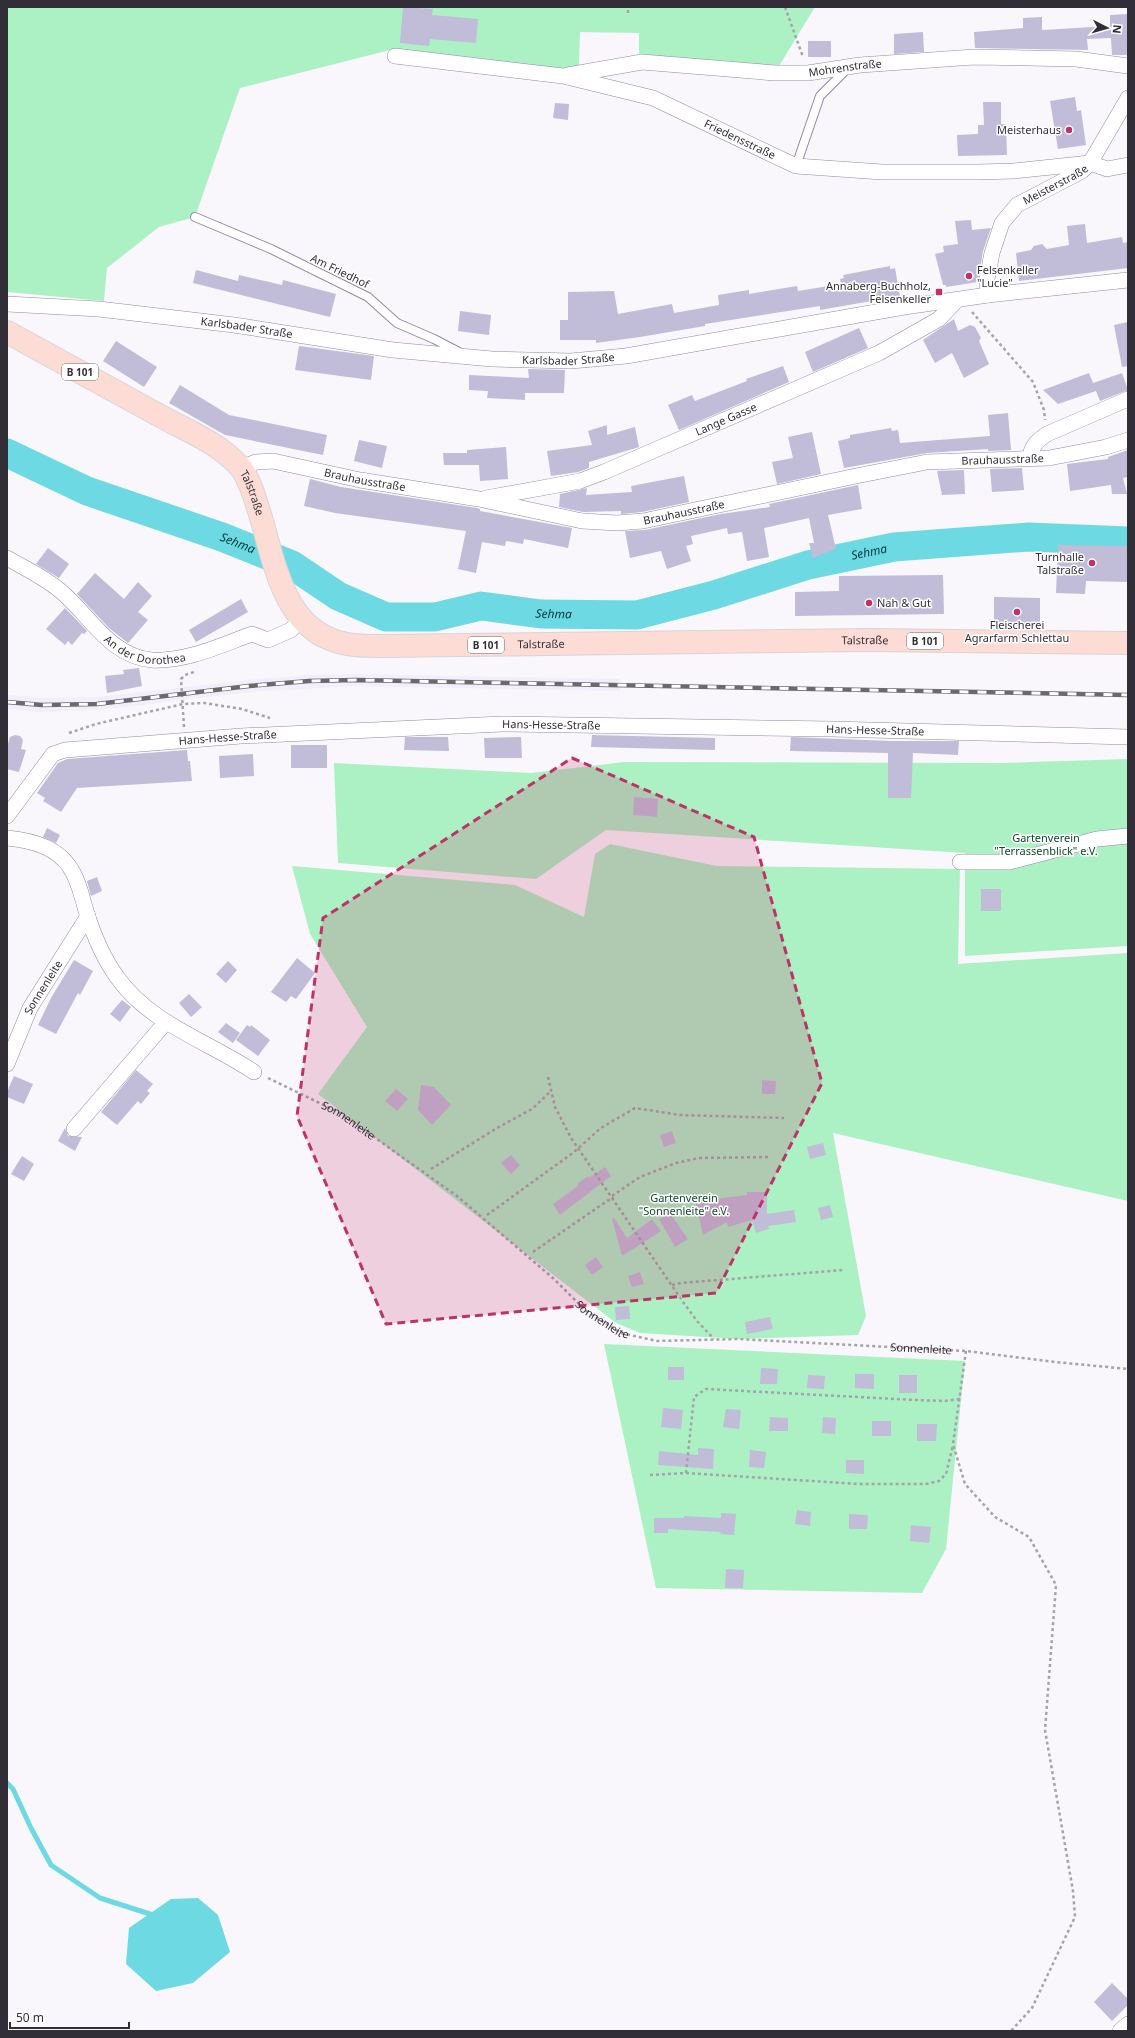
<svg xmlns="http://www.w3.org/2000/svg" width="1135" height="2038" viewBox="0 0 1135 2038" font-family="'Noto Sans',sans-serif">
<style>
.built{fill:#f3eefb}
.green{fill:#acf1c4}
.water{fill:#6dd9e2}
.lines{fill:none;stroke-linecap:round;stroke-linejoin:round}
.stream{stroke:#6dd9e2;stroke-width:5}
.river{stroke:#6dd9e2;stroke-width:29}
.building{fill:#c1bcd7}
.lane-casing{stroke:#9389a1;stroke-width:10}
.street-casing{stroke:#9389a1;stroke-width:16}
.primary-casing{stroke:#d6d5d7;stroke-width:24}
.path{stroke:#a5a2a9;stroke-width:2.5;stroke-dasharray:3 3;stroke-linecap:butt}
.lane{stroke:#fff;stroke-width:8}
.street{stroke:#fff;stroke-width:15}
.primary{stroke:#fcdcd5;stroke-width:22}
.rail-casing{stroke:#6b6870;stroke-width:4.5}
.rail{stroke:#fff;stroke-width:3;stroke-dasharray:9;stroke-linecap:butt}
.marked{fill:#bf3266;fill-opacity:0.2;stroke:#bf3266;stroke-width:3;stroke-dasharray:8 5;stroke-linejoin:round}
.poi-dot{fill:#bf3266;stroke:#fff;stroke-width:1.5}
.labels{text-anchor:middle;stroke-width:3;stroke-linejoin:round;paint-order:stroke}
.shield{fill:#fff;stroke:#706d73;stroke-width:1}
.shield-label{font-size:10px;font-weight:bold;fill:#322e37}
.street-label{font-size:11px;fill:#322e37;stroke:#fff}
.poi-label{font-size:11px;fill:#322e37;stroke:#fff;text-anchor:end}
.park-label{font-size:11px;fill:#0f482a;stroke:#fff}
.water-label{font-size:12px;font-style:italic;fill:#00373b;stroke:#fff}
</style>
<rect width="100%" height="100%" fill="#f9f7fc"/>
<path class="built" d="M355,674l265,5v12l-266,-5 -105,6 -150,18 -59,2 -33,-3v-14l34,3 56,-1 151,-17 62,-5z"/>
<path class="green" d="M7,7h808l-36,59 -140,-9v-24l-59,-1 -1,34 -19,3 -170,-19 -150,38 -45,129 -36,10 -52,41 -3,33 -97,-9z
M1128,759v187l-163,10v-103l-359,-23 -70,49 -198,-16 -4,-100 197,10 93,-11 375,1z
M610,844l107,22 243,3 -2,95 170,-11v248l-295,-68 33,183 -8,19 -120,4 -98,-6 -24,-10 -298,-229 49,-67 -57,-93 -18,-68 223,19 69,32 11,-63z
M604,1344l361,17 -19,188 -24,44 -266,-5z"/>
<path class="water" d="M198,1898l20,17 12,37 -37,31 -37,8 -30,-27 3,-36 42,-29z"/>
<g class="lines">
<path class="stream" d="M7,1783l6,6 18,39 20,37 49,33 50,16"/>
<path class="river" id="s1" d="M7,453l80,38 135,46 70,28 46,31 48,21h49l46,-11 60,8 96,1 77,-20 94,-30 86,-18 135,-10 99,4"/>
</g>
<path class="building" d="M403,7l30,2 -1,6 46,4 -2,24 -46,-4 -1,7 -29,-3z
M1128,14v41h-16l-1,-17 -24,1 1,11 -113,-2 -1,-16 49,-4v-10l19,-1v13l68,-4v-11z
M923,32l1,20 -30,2v-20z
M808,41h23v16h-23z
M1075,97l2,14 4,-1 5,35 -28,4 -8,-48z
M983,102h18v22h5l1,31 -49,1 -1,-21 21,-1v-9h6z
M555,103l14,1 -1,16 -15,-2z
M971,220l1,10 19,-2 -8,23 -5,31 -32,5v-2h-3l-8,-31 9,-2 -1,-6 15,-2 -3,-23z
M1085,224l2,19 35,-6 1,6 5,-1v26l-109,13 -3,-28 15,-3 3,-4 8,-2 5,5 22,-4 -2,-19z
M890,266v3l5,-1 5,28 -80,14v-4l-115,18v2l-65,11 -44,6v-3h-36v-20h8v-28l46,-1 4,23 54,-10 2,9 45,-8 -1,-10 31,-5v4l48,-8 1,5 43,-7 -1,-5 4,-1 -1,-3z
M196,270l42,11 1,-6 43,10 1,-5 53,14 -6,23 -137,-34z
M460,311l31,4 -2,20 -31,-4z
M954,319l4,12 12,-6 5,2 6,11 -2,3 10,23 -25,14 -12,-25 -17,10 -12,-23z
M1128,322v44l-6,1 -8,-42z
M859,328l9,20 -55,24 -8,-20z
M116,341l41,26 -13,20 -41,-26z
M299,346l75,10 -3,24 -76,-10z
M783,366l6,16 -110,48 -11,-25 24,-10 3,6 52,-20 -1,-2z
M528,369l37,1 -1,23h-39v7l-38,-2 1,-7 -19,-1v-15l60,3z
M1089,373l4,10 29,-10 6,17 -28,11 -4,-10 -38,13 -15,-14z
M180,385l49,30 98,20 -4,20 -98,-20 -56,-32z
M1008,413l3,37 -23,1v-2l-61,4 -83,15 -6,-27 12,-3v-3l41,-7 1,3 6,-1 2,13 90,-7 -2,-21z
M607,425v10l28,-8 4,20 -50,15v6l-11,4 -27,4 -4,-25 45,-6 -4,-14z
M812,432l9,42 -44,10 -5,-22 21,-4 -5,-21z
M359,440l28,6 -5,22 -28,-7z
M506,447l2,32 -28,2 -1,-16h-35l-1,-12h24v-3z
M1128,450v27l-5,1 4,16h-15l-1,-9 -41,6 -3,-27 41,-5v-2z
M1022,468l2,22 -32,2 -2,-23z
M964,470l1,24 -23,1 -5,-24z
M684,476l5,26 -47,10 -21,2v-3l-38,1 -24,-5 1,-13 27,-6 -1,7 46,-3 -1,-6z
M310,479l31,8 136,21 3,1v2l92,17 -4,20 -44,-9 -1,5 -17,-3 -1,5 -23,-4 -6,31 -18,-4 8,-38 -131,-18 -31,-7z
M858,485l4,24 -34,6 8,34 -23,9 -4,-15h5l-5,-25 -45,10 5,29 -22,4 -5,-29 -14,2 -1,-6 -36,8 2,8 -7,2 5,15 -24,8 -6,-18 -31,7 -5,-27 20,-1 76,-16 49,-7 -1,-3z
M1058,545l70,1v36l-42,-1 -1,13 -29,-1z
M48,548l21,16 -10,14 -23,-14z
M95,573l29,26 14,-17 14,14 -14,16 10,8 -20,23 -19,-15 -32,-34z
M943,575l1,39 -149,2v-24l44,-1v-15z
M994,597l46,1v29l-46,-1z
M241,599l7,13 -52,30 -7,-12z
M65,608l22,23 -3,3 -2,-1 -10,12 -4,-4 -3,4 -19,-16z
M139,668l3,18 -35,7 -2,-17 19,-2 -1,-4z
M15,735l5,1 3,4 -2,9 5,1 -7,22 -12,-3v-22l3,-10z
M592,735l123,3v12l-124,-3z
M405,737h43l1,14 -45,-1z
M521,737l1,21h-37l-1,-20z
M791,737l100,4h68l-1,14 -45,-2 -2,45h-23v-45l-98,-2z
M291,745h36v23h-36z
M187,750l1,11h2l2,20 -115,7 -16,24 -18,-11 2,-3 -8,-5 21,-30 9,-4z
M253,754l1,22 -34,2 -1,-22z
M634,797l24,2 -1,18 -24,-2z
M47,828l13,7 -4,8 -13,-6z
M97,877l5,14 -11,5 -4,-15z
M981,889h20v22h-20z
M297,958l18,15 -19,26 -5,-3 -5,6 -15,-10z
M74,960l19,11 -13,24 -2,-2 -22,41 -18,-9 13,-27z
M228,961l9,9 -11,13 -10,-9z
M189,994l13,13 -11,10 -12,-14z
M122,1000l9,7 -11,15 -10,-8z
M226,1023l14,10 -7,10 -15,-11z
M247,1025l3,2 1,-2 19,15 -12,16 -22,-16z
M136,1070l17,14 -6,7 3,2 -9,11 -3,-3 -21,24 -16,-13z
M14,1076l19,8 -9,20 -17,-7v-5z
M762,1080l14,1 -1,13h-13z
M421,1085l13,2 17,18 -19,20 -14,-15z
M396,1089l12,10 -11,12 -12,-10z
M65,1128l3,8 14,1 -7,14 -17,-10z
M672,1131l4,12 -12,4 -4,-12z
M823,1143l3,12 -16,4 -3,-12z
M511,1155l9,10 -9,9 -10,-11z
M22,1156l12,8 -10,17 -13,-7z
M605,1167l6,9 -51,39 -7,-11 25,-18 -1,-2 11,-8 1,2z
M747,1192h20v22l27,-4 2,12 -28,4 1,3 -13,4 -4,-13 -24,7 -1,-5 -24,13 -7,-31 26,-6 25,-3z
M830,1205l3,12 -12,3 -3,-12z
M670,1213l18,26 -13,8 -16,-28z
M614,1218l13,20 25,-19 9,12 -39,25 -10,-37z
M596,1257l7,10 -11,8 -7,-10z
M640,1272l4,12 -12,3 -4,-11z
M629,1306l1,13 -14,1 -1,-13z
M770,1317l3,12 -26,5 -2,-12z
M668,1367h16v13h-16z
M761,1368l17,1 -1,15h-17z
M855,1374h19v15l-19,-1z
M808,1375l17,1 -1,13 -17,-1z
M899,1375h18v18h-18z
M663,1408l20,2 -2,19 -20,-2z
M726,1409l15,1 -2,19 -16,-2z
M770,1417l18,1v13h-19z
M823,1417l13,1 -1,16 -13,-1z
M872,1421h19v15h-19z
M917,1424h20l-1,17h-19z
M698,1448l16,1 -1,20 -55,-4 1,-14 39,4z
M750,1450l16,2 -2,16 -15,-1z
M846,1460h18v14l-18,-1z
M797,1510l14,2 -1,14 -15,-2z
M721,1513l15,1 -2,21 -14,-1 1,-2 -53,-3v4h-14v-15h30v-2l37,2z
M849,1514l19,1 -1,14h-18z
M911,1525l20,2 -2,16 -19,-2z
M726,1569l18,1 -1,18h-18z
M1112,1983l16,16v6l-16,16 -18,-19z"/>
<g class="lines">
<defs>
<path id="lane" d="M796,166l24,-70 27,-27
M195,217l76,32 97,48 29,26 37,16 25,13"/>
<g id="street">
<path id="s3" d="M395,56l168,20 90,22 143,68 86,6h96l36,-1 76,-8 17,6 21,-4"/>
<path id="s4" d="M568,75l74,-13 133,11h33l52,-8 114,-8 102,2 52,7"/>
<path id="s5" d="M988,295l-1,-16 5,-26 10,-30 15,-18 65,-34 8,-8 38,-65"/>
<path id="s6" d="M7,304l92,5 135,16 159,25 99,9 79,2 55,-5 278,-49 84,-12 140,-15"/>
<path d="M1030,458c1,-12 7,-17 17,-24l81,-35"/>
<path id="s7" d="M241,468l15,-6 17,-1 87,19 119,19 103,22 35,2 26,-2 213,-45 71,-14 122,-4 57,-11 22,-7"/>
<path id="s8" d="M486,498l94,-17 24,-9 275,-119 60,-34 18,-19"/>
<path id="s9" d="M7,558c19,11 41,21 57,36 27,24 48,63 88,66 34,2 69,-15 100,-26l16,6 23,-10 10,-12"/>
<path id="s10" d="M7,816l46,-62 12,-4 176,-14 261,-12 330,5 296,8"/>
<path d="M7,838c22,2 49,9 62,28 10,14 13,32 18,48 7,22 17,45 30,63 33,47 91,64 137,95"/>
<path d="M960,862h49l88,-23 31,-3"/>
<path id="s11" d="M7,1064l23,-56 58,-92"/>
<path d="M74,1129l92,-107"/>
<path d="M1120,2031l8,-7"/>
</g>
<g id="primary">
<path id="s12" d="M7,332c52,29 105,57 157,86 26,14 56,26 76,49 10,12 15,32 20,47 15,50 24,119 87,130 11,2 22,2 33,2l489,-6 259,3"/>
</g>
</defs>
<use href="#lane" class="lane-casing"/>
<use href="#street" class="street-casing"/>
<use href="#primary" class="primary-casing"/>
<g class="path">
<path d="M785,7l18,50"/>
<path d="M628,13v-6"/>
<path d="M972,312l61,70 11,28 1,10"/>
<path d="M184,727l-3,-48 4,-4 9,-3"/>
<path d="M69,733l27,-9 87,-20 21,-1 38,6 28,9"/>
<path d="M548,1077l7,30 16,31 112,164 14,19 17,18"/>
<path id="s2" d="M268,1078l72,35 117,83 97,83 31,31 36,23 36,8 81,-2 228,12 89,11 73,7"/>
<path d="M431,1169l66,-41 35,-19 19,-18"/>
<path d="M612,1196l28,-19 36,-14 23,-5 69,-1"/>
<path d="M487,1215l87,-63 27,-24 34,-20 45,7 104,3"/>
<path d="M533,1252l74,-51 7,-3"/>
<path d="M672,1285l9,-2 162,-13"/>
<path d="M966,1351l-13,93 12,40 30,33 34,20 27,48 -11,145 28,161 2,26 -43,91 -21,23"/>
<path d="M686,1473l8,-76 12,-8 209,11 29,1 16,-2"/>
<path d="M650,1475l36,-2 173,11h67l13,-3 7,-7 7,-29"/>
</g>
<use href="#lane" class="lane"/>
<use href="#street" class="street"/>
<use href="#primary" class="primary"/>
<defs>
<path id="rail" d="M7,702l35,3 55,-1 152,-18 60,-5 47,-1 772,15"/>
</defs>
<use href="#rail" class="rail-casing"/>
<use href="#rail" class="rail"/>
</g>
<path class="marked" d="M572,758l182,79 68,246 -106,210 -330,31 -89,-208 26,-198z"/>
<g class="poi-dot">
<circle cx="1069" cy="130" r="4"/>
<circle cx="969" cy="276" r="4"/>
<rect x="935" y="288" width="8" height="8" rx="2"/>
<circle cx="1092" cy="563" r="4"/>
<circle cx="869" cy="603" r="4"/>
<circle cx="1017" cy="612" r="4"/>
</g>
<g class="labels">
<g class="shield">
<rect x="62" y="364" width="36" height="16" rx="3"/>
<rect x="907" y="633" width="36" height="16" rx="3"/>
<rect x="468" y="637" width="36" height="16" rx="3"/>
</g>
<g class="shield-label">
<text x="80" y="376">B 101</text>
<text x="925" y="645">B 101</text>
<text x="486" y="649">B 101</text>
</g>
<g class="street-label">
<text dy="4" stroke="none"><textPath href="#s4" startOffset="279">Mohrenstraße</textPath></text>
<text dy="4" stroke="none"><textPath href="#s3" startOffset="358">Friedensstraße</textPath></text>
<text dy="4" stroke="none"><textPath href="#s5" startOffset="141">Meisterstraße</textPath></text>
<text transform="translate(340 271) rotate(26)" y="4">Am Friedhof</text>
<text dy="4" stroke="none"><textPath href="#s6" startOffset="241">Karlsbader Straße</textPath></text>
<text dy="4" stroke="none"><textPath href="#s6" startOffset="565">Karlsbader Straße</textPath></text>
<text dy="4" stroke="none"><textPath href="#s8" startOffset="254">Lange Gasse</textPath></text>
<text dy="4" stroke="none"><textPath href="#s7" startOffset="775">Brauhausstraße</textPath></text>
<text dy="4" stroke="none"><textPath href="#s7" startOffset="127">Brauhausstraße</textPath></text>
<text dy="4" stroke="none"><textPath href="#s12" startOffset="299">Talstraße</textPath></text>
<text dy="4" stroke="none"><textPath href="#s7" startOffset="451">Brauhausstraße</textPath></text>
<text dy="4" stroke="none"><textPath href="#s12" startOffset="1006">Talstraße</textPath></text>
<text dy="4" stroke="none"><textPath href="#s9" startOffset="171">An der Dorothea</textPath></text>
<text dy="4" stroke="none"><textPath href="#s12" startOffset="682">Talstraße</textPath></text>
<text dy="4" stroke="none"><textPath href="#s10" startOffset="577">Hans-Hesse-Straße</textPath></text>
<text dy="4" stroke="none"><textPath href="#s10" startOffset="901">Hans-Hesse-Straße</textPath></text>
<text dy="4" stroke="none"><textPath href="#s10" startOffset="253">Hans-Hesse-Straße</textPath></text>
<text dy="4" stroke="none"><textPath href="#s11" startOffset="85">Sonnenleite</textPath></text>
<text dy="4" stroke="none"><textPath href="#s2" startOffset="91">Sonnenleite</textPath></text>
<text dy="4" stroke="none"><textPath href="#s2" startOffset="415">Sonnenleite</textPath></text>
<text dy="4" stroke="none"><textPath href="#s2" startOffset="739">Sonnenleite</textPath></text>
</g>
<g class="poi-label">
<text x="1061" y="134">Meisterhaus</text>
<text x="977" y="274" text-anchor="start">Felsenkeller<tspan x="977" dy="13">"Lucie"</tspan></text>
<text x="931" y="290">Annaberg-Buchholz,<tspan x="931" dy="13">Felsenkeller</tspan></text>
<text x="1084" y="561">Turnhalle<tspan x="1084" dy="13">Talstraße</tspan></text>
<text x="877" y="607" text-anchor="start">Nah &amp; Gut</text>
<text x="1017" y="629" text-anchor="middle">Fleischerei<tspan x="1017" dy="13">Agrarfarm Schlettau</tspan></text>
</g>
<g class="park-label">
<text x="1046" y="842">Gartenverein<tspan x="1046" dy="13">"Terrassenblick" e.V.</tspan></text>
<text x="684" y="1202">Gartenverein<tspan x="684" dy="13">"Sonnenleite" e.V.</tspan></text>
</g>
<g class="water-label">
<text dy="4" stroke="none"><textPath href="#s1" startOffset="248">Sehma</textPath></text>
<text dy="4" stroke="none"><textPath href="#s1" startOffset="908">Sehma</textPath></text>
<text dy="4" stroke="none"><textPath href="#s1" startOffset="584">Sehma</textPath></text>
</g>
</g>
<rect width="1135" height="2038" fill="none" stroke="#322e37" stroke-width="16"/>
<g transform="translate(1107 28) rotate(96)" stroke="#ffffff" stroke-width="3" paint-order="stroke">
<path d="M0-3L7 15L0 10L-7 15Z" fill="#322e37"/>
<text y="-6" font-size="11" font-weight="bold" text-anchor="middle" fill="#322e37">N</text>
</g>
<path d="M10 2022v6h119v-6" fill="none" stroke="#322e37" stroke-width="2"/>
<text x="16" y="2022" font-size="12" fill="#322e37" stroke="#ffffff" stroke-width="3" paint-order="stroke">50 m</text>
</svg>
